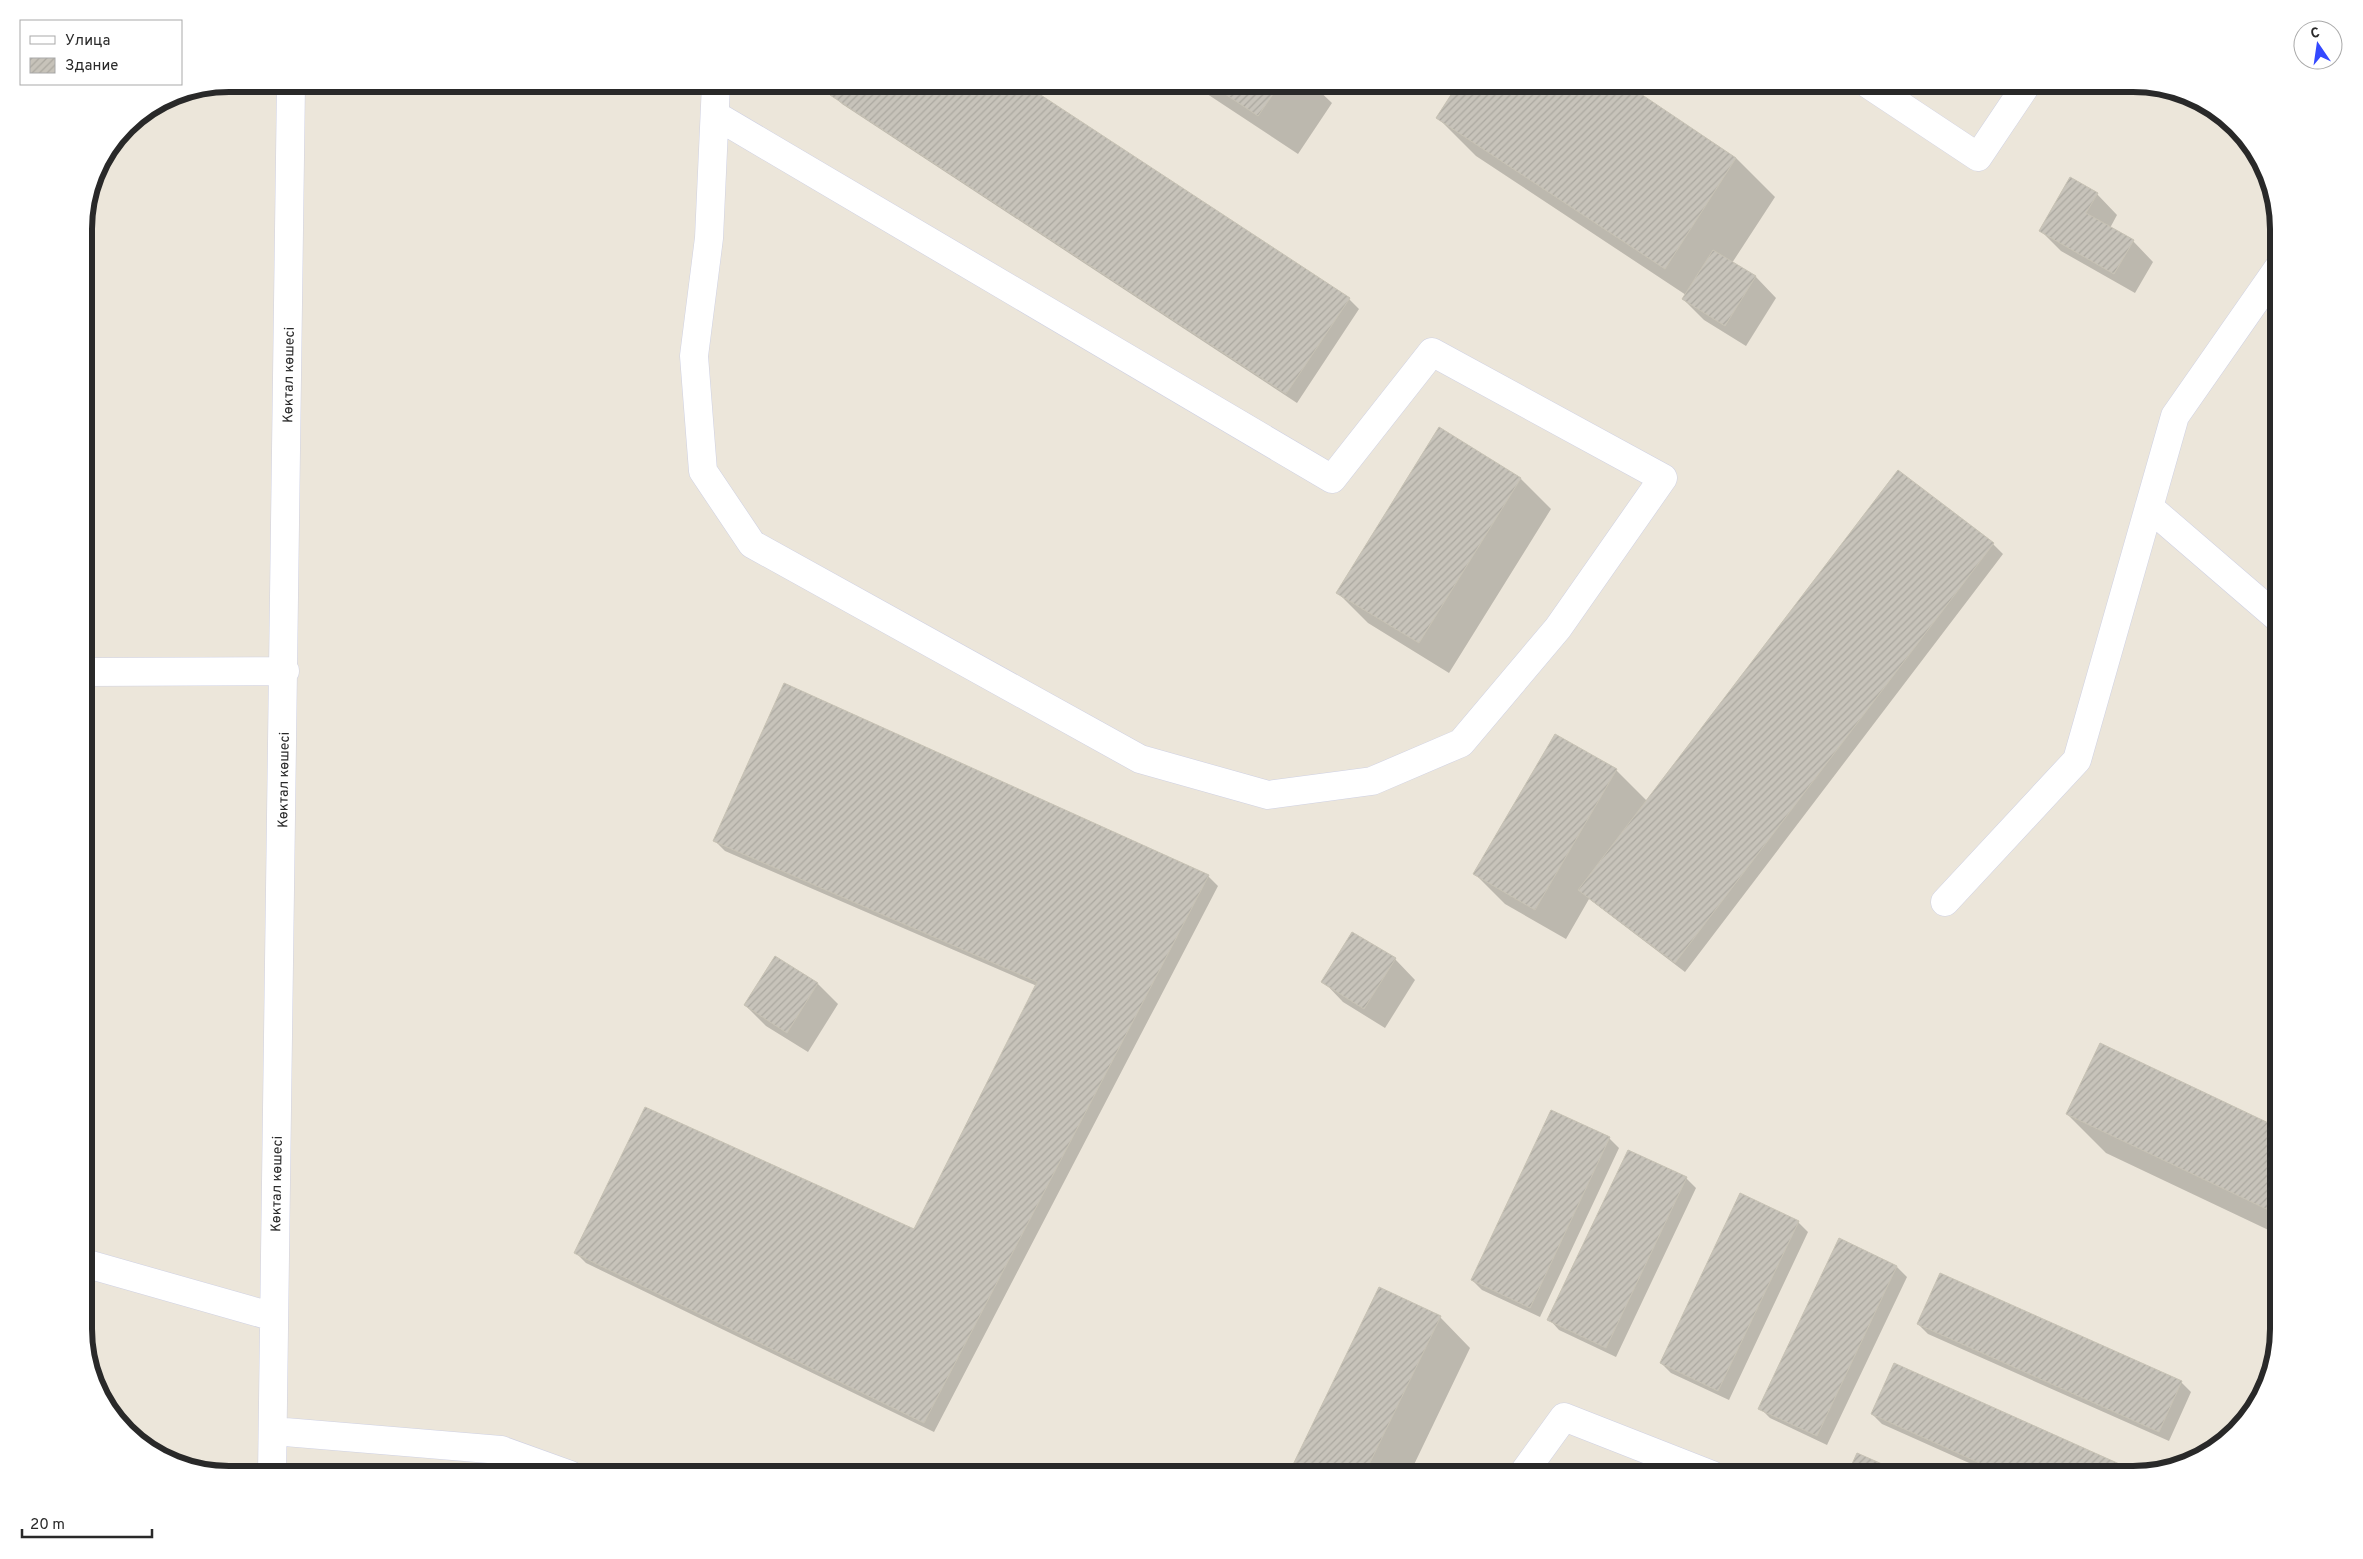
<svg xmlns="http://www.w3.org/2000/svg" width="2363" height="1559" viewBox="0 0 2363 1559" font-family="Overpass,sans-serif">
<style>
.shadow{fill:#0003}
.building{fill:url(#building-hatch);stroke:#c7c2b4}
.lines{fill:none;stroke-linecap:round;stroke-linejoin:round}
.minor-casing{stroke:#cfd1e3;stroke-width:29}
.minor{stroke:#fff;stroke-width:28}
.labels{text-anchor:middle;stroke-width:4.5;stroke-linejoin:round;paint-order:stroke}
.street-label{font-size:14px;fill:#292929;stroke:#fff}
.rim{fill:none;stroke:#292929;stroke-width:6}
</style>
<defs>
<pattern id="building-hatch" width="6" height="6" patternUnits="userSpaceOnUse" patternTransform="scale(1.25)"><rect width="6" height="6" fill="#c7c3ba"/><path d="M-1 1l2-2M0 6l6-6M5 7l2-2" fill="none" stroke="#aba8a0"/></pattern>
</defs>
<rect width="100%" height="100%" fill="#ece6da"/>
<path class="shadow" d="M839,84h183l327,215 10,10 -62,94 -455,-299 -10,-10z
M1192,84h120l20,19 -34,51z
M1459,84h165l112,74 39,39 -43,66 24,14 20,21 -30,48 -42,-26 -21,-21 3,-4 -210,-139 -39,-39z
M2206,106l8,2 6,7z
M2097,194l20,21 -7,13 23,13 20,21 -18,31 -74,-42 -20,-20z
M1439,429l82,50 30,30 -102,164 -81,-50 -30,-30z
M1993,544l10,10 -318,418 -96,-73 -23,40 -61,-35 -30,-30 141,-104 31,31z
M715,841l493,35 10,10 -284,546 -348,-169 -10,-10 338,-22 123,-245 -312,-135z
M775,958l43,26 20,20 -30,48 -42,-26 -21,-21z
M1395,959l20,21 -30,48 -42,-26 -20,-21z
M2101,1044l178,85v106l-173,-82 -39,-39z
M1552,1112l57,26 10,10 -79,169 -58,-27 -10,-10z
M1686,1178l10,10 -80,169 -57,-27 -10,-11z
M1798,1222l10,10 -79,168 -58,-27 -10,-10z
M1897,1267l10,10 -80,168 -57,-27 -10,-10z
M1379,1289l61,28 30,31 -61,127h-120z
M1918,1324l263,58 10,10 -22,49 -241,-107z
M1872,1414l263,58 2,2 -141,1 -114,-51z
M1858,1455l46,20h-55z"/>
<path class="building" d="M837,84h187l326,214 -64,96 -456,-299z
M1210,84h70l-22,32z
M1458,84h168l110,74 -71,111 -229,-151z
M2070,177l28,16 -12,20 48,27 -20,34 -75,-43z
M1713,250l43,26 -31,50 -43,-27z
M1439,427l82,51 -102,165 -83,-50z
M1898,470l96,73 -319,420 -97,-73z
M784,683l425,192 -285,548 -350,-170 71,-146 269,122 123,-247 -324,-141z
M1555,734l62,35 -82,141 -62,-36z
M1352,932l44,26 -32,51 -43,-27z
M775,956l43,27 -31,50 -43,-28z
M2100,1043l179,85v87l-213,-101z
M1551,1110l59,27 -80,171 -59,-28z
M1628,1150l59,27 -81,171 -59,-28z
M1740,1193l59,28 -81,170 -58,-28z
M1839,1238l58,28 -80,170 -59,-27z
M1940,1273l242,108 -23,51 -242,-108z
M1379,1287l62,29 -77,159h-76z
M1894,1363l241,108 -2,4h-127l-135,-61z
M1857,1453l50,22h-60z"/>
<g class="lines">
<defs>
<path id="minor" d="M1868,84l110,73 49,-73
M715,115l617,364 100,-127 231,126 -105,150 -97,115 -89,38 -104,14 -128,-36 -388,-215 -49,-73 -9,-115 15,-118 7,-154
M2149,507l130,112
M84,672l201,-1
M1945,902l132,-142 98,-344 104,-149
M84,1263l190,54
M273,1431l228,19 69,25
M272,1475l19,-1391
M1522,1475l42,-58 148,58"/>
</defs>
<use href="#minor" class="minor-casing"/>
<use href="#minor" class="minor"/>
</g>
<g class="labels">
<g class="street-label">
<text transform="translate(288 375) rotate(-89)" y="5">Көктал көшесі</text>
<text transform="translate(283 780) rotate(-89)" y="5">Көктал көшесі</text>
<text transform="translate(276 1184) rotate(-89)" y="5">Көктал көшесі</text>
</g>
</g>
<path d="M0 0H2363V1559H0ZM229 92H2133A137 137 0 0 1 2270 229V1329A137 137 0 0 1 2133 1466H229A137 137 0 0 1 92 1329V229A137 137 0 0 1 229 92Z" fill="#fff" fill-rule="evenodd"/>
<path class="rim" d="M229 92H2133A137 137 0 0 1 2270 229V1329A137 137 0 0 1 2133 1466H229A137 137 0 0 1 92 1329V229A137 137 0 0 1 229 92Z"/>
<rect x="20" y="20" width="162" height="65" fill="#ffffff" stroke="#a9a9a9"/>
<rect x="30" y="36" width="25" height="8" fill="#ffffff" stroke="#a9a9a9"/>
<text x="65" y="45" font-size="15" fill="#292929">Улица</text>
<rect x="30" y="58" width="25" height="15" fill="url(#building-hatch)" stroke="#a9a9a9"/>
<text x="65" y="70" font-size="15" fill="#292929">Здание</text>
<g transform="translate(2318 45) rotate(347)"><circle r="24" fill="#ffffff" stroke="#a9a9a9"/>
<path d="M0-4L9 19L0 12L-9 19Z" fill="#3449ff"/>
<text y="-8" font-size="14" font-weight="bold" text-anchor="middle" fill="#292929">С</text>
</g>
<path d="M22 1529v8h130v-8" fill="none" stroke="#292929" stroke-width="2.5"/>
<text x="30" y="1529" font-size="15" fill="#292929" stroke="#ffffff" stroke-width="4" paint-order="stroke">20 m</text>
</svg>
